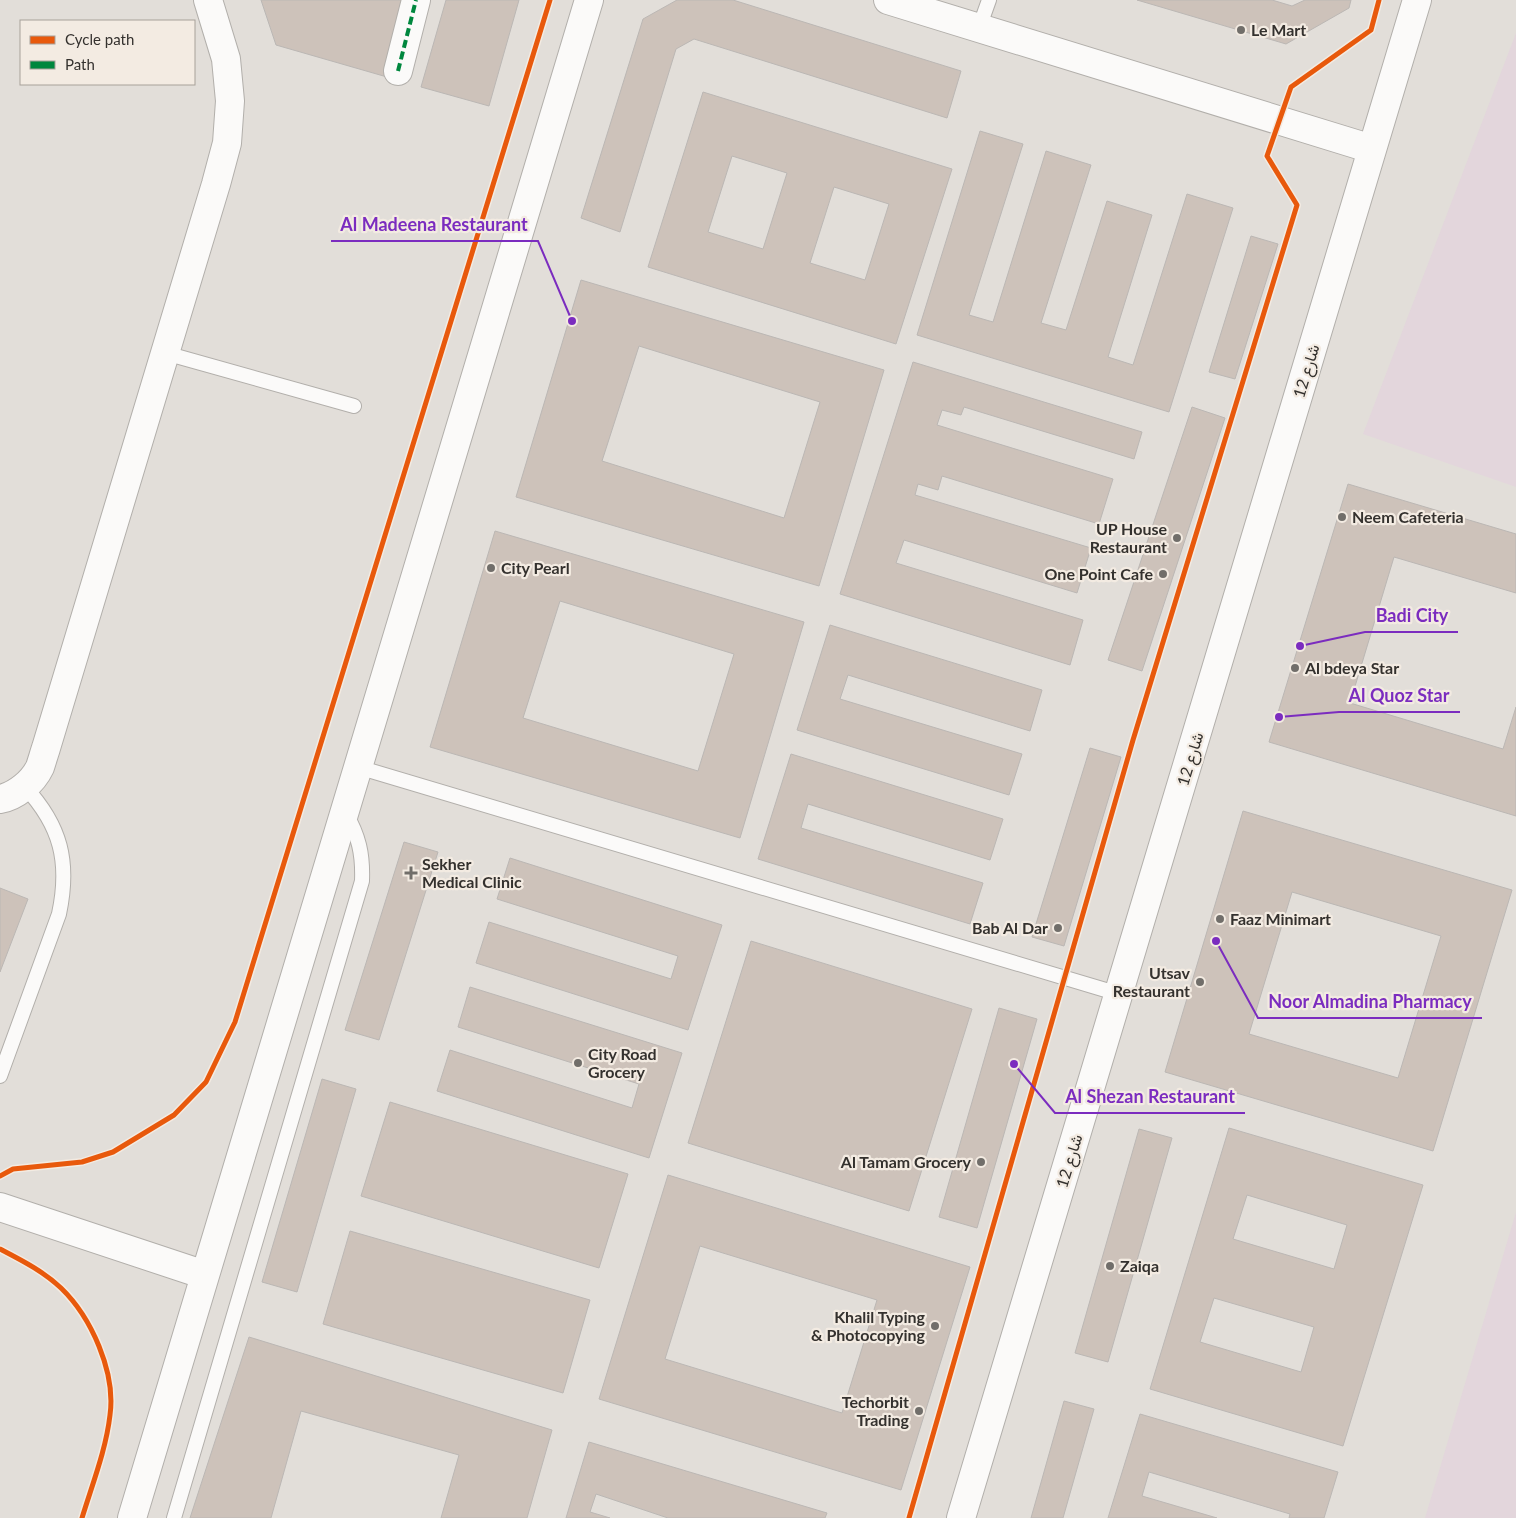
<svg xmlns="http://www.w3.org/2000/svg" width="1516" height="1518" viewBox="0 0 1516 1518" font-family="Lato,Vazirmatn,sans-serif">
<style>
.industrial{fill:#e3d6dc}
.building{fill:#cdc2ba;stroke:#bbb7b4;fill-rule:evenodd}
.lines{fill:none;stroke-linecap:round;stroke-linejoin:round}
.service-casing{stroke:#b2afab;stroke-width:16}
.minor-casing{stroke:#b2afab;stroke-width:30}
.service{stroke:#fbfaf9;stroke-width:14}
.minor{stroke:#fbfaf9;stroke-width:28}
.quiet{stroke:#00873e;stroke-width:4;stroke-dasharray:8 4;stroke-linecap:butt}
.cycleway-casing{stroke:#f3ebe2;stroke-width:8}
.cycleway{stroke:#e8590c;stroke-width:5}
.poi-dot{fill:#716e6a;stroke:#f3ebe2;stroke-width:2}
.labels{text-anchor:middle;stroke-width:4.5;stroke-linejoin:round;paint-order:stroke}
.poi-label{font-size:16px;font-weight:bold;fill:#34312e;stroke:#f3ebe2;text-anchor:start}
.street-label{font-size:16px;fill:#34312e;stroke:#f3ebe2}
.leader{fill:none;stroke:#7b2cbf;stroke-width:2}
.callout-dot{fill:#7b2cbf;stroke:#f3ebe2;stroke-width:2}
.callout-label{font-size:18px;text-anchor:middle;font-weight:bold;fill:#7b2cbf;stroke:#f3ebe2;stroke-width:4.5;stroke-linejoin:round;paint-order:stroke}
</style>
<rect width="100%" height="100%" fill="#e2ded9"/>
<path class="industrial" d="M1516,33v454l-153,-53z
M1516,1212v306h-91z"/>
<path class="building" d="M261,0h140l8,2 -22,75 -111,-32z
M446,0h73l-30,106 -68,-19z
M677,0h56l228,71 -14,47 -253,-79 -18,10 -56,183 -39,-14 62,-199z
M1137,0h135l20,6 13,-6h46l-2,8 -63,36z
M703,92l249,77 -56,175 -248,-77zM732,156l55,17 -24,76 -55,-17zM834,187l55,17 -24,76 -55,-17z
M980,131l43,13 -54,171 24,7 53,-171 45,14 -50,158 25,7 41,-129 45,14 -44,142 25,8 54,-171 46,14 -64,204 -252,-77z
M1251,236l27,8 -43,135 -26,-7z
M581,280l303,90 -65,216 -303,-89zM639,346l181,56 -36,116 -182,-57z
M913,362l229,70 -8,27 -170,-52 -3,8 -19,-5 -5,15 176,54 -14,45 -157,-48 -4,14 -20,-6 -3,11 176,53 -14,45 -173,-53 -8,23 187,57 -13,45 -230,-71z
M1192,407l33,11 -83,253 -34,-11z
M1348,484l168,50v59l-122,-36 -44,146 153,46 13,-42v109l-247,-74z
M495,531l309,91 -64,216 -310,-91zM560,601l174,53 -36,117 -175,-53z
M830,625l212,65 -12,41 -182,-56 -8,24 182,55 -13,41 -212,-65z
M1090,748l31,9 -57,189 -32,-9z
M791,754l212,65 -13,41 -182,-56 -7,24 182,55 -13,41 -212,-65z
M1243,811l269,79 -79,261 -268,-79zM1292,892l149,44 -43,142 -149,-44z
M404,842l34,10 -59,188 -34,-10z
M510,858l212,67 -34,105 -212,-67 13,-41 182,57 7,-23 -181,-57z
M0,888l28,11 -28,73z
M751,941l221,68 -63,202 -221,-68z
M470,987l212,66 -33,105 -212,-67 13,-41 182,58 7,-24 -181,-57z
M999,1008l38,11 -60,209 -38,-11z
M322,1079l34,10 -59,203 -35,-10z
M390,1102l238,72 -29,94 -238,-72z
M1229,1128l194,57 -80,261 -193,-57zM1247,1195l100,30 -13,44 -101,-30zM1214,1298l100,29 -13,45 -101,-30z
M1139,1129l33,9 -64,224 -33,-9z
M668,1175l302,92 -69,223 -302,-91zM700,1246l177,54 -35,113 -177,-54z
M350,1231l240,69 -27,93 -240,-69z
M249,1337l303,93 -25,88h-86l18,-63 -158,-44 -30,107h-81z
M1064,1401l30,8 -31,109h-32z
M1140,1414l198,58 -14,46h-35l1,-4 -141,-42 -7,24 75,22h-109z
M589,1442l238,71 -2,5h-157l-72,-24 -6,18 20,6h-44z"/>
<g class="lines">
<defs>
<path id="service" d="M979,28l10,-28
M165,353l189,53
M358,767l761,227
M0,1076l59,-162c11,-52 2,-88 -34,-127
M174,1518l188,-637c1,-27 -3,-45 -17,-69"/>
<path id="minor" d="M888,0l484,149
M398,71l18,-71
M0,799c16,-3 33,-17 40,-32 2,-6 4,-13 6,-19l170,-564 11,-41 3,-42 -4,-42 -18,-59
M0,1207l205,68
M132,1518l457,-1518
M961,1518l456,-1518"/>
</defs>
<use href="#service" class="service-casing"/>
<use href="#minor" class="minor-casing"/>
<use href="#service" class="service"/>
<use href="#minor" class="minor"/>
<path class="quiet" d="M398,71l18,-71"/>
<defs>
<path id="cycleway" d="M0,1176l13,-7 69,-7 31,-10 61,-37 32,-33 29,-60 315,-1022
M0,1249c21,11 43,22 61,39 30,29 55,84 49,127 -4,35 -18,70 -28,103
M909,1518l224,-778 164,-535 -30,-49 24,-69 80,-57 8,-30"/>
</defs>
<use href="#cycleway" class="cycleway-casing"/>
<use href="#cycleway" class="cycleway"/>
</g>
<g class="poi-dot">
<circle cx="1241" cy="30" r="5"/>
<circle cx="1342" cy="517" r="5"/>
<circle cx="1177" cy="538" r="5"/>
<circle cx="491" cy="568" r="5"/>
<circle cx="1163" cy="574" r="5"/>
<circle cx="1295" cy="668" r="5"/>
<path d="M408.5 865.5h5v5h5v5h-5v5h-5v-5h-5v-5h5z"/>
<circle cx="1220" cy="919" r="5"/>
<circle cx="1058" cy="928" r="5"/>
<circle cx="1200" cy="982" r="5"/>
<circle cx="578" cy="1063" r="5"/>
<circle cx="981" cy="1162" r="5"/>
<circle cx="1110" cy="1266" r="5"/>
<circle cx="935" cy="1326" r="5"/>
<circle cx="919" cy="1411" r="5"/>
</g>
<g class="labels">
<g class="poi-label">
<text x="1251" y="36">Le Mart</text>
<text x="1352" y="523">Neem Cafeteria</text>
<text x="1167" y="535" text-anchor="end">UP House<tspan x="1167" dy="18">Restaurant</tspan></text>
<text x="501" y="574">City Pearl</text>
<text x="1153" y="580" text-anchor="end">One Point Cafe</text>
<text x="1305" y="674">Al bdeya Star</text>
<text x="422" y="870">Sekher<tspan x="422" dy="18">Medical Clinic</tspan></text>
<text x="1230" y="925">Faaz Minimart</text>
<text x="1048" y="934" text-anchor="end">Bab Al Dar</text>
<text x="1190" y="979" text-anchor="end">Utsav<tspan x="1190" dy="18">Restaurant</tspan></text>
<text x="588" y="1060">City Road<tspan x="588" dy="18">Grocery</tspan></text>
<text x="971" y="1168" text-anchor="end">Al Tamam Grocery</text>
<text x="1120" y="1272">Zaiqa</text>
<text x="925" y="1323" text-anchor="end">Khalil Typing<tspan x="925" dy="18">&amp; Photocopying</tspan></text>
<text x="909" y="1408" text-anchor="end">Techorbit<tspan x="909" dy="18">Trading</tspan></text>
</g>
<g class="street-label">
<text transform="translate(1306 371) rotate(-73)" y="6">شارع 12</text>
<text transform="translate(1190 759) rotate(-73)" y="6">شارع 12</text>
<text transform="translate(1069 1161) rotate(-73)" y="6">شارع 12</text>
</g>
</g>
<path class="leader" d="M572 321L538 241H331M1300 646L1365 632H1458M1279 717L1339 712H1460M1216 941L1258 1018H1482M1014 1064L1055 1113H1245"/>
<g class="callout-dot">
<circle cx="572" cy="321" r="5"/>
<circle cx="1300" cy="646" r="5"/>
<circle cx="1279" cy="717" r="5"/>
<circle cx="1216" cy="941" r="5"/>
<circle cx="1014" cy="1064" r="5"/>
</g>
<g class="callout-label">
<text x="434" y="231">Al Madeena Restaurant</text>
<text x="1412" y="622">Badi City</text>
<text x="1399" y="702">Al Quoz Star</text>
<text x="1370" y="1008">Noor Almadina Pharmacy</text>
<text x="1150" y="1103">Al Shezan Restaurant</text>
</g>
<rect x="20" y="20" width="175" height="65" fill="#f3ebe2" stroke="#a7a19a"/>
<rect x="30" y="36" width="25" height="8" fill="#e8590c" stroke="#a7a19a"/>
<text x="65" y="45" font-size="15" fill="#34312e">Cycle path</text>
<rect x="30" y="61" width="25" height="8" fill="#00873e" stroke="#a7a19a"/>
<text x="65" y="70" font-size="15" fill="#34312e">Path</text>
</svg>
